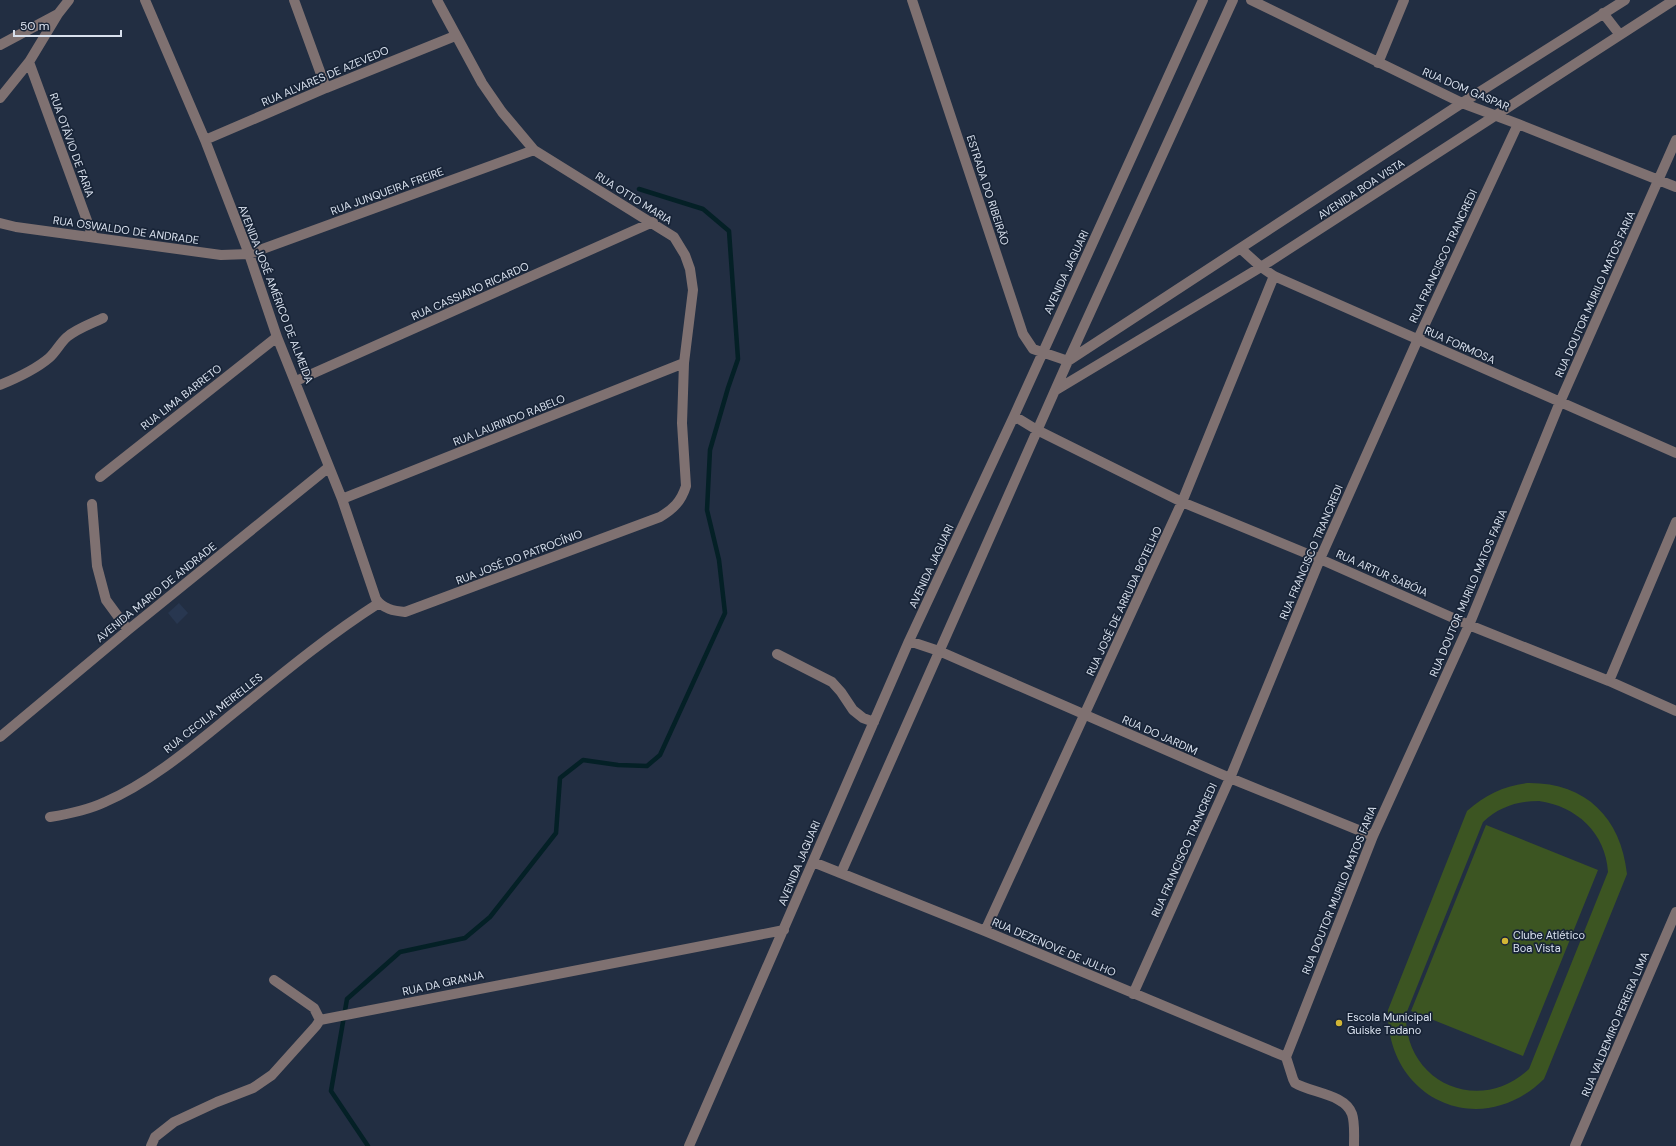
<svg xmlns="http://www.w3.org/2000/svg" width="1676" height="1146" viewBox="0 0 1676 1146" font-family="'DM Sans',sans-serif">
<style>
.built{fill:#283750}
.grass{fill:#3c5522;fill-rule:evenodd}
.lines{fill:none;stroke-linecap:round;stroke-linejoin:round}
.stream{stroke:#042026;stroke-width:4.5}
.minor{stroke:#7f7171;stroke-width:10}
.poi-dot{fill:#d2b635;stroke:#182437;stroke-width:1.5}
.labels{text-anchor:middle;stroke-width:3.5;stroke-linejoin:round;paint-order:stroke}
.street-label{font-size:11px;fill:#d9e1ee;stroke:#182437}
.poi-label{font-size:11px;fill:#d9e1ee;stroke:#182437;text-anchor:start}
</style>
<rect width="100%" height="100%" fill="#222e42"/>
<path class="built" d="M179,603l9,10 -11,11 -9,-11z"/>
<path class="grass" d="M1527,783c58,-1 94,34 100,91l-83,205c-64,63 -158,20 -156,-69l79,-199c18,-16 36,-25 60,-28zM1539,801c37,5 67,32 69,71l-79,197c-50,47 -125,13 -123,-55l77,-192c16,-15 34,-21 56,-21z
M1486,825l112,45 -75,186 -112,-45z"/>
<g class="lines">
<path class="stream" d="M368,1146l-37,-55 16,-92 53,-47 65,-14 25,-21 66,-84 4,-55 23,-18 35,5 29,1 13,-11 65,-142 -6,-53 -12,-50 3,-60 18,-62 10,-29 -9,-128 -26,-22 -64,-20"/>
<path class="minor" d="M145,0l60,140 44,114 28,83 65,162 34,100c7,10 18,12 29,13l255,-95c13,-8 21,-15 26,-31l-4,-63 2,-60 9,-73 -3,-21 -5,-14 -11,-18 -140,-87 -32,-38 -20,-29 -45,-83
M294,0l32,88
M912,0l111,334 10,15 35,12 394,-258 163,-103
M1251,0l211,103 56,21 158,63
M1603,13l17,22
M0,45l58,-31 11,-14
M29,62l64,175
M1378,63l26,-63
M0,98l29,-36 29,-48
M205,140l121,-52 129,-52
M0,223l16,4 205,28 28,-1 285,-104
M1241,249l20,18 13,9 402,177
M296,381l357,-159
M0,385c17,-7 35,-15 49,-27 7,-6 11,-15 18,-21 11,-9 24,-13 36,-19
M1056,390l205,-123 413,-267
M1014,416l23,14 145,72 138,57 149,66 140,56 67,30
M100,477l177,-140
M342,499l342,-136
M92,504l5,62 9,34 22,30
M909,641l30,10 291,127 143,58
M777,654l55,28 9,10 12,18 10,8 11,4
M1609,681l67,-159
M0,737l128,-107 201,-163
M50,817c19,-3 38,-7 55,-15 51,-22 98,-65 141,-99 43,-35 86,-70 133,-100
M813,862l172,69 301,126
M841,873l227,-512 165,-361
M985,931l197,-429 92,-226
M274,980l40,28 6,12
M1133,994l97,-216 90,-219 98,-220 100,-215
M1286,1057l87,-221 96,-211 91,-223 116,-262
M1286,1057l7,22 2,4c16,10 50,11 57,31 3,9 2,21 2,31
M151,1146l4,-9 19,-15 43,-20 36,-14 19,-13 44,-49 4,-6 464,-90
M689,1146l220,-505 105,-225 189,-416
M1575,1146l101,-234"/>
</g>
<g class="poi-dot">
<circle cx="1505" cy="941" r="4"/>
<circle cx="1339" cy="1023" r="4"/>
</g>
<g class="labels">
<g class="street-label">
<text transform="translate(325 76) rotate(-23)" y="4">RUA ALVARES DE AZEVEDO</text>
<text transform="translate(1466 89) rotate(23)" y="4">RUA DOM GASPAR</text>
<text transform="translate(72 145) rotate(70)" y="4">RUA OTÁVIO DE FARIA</text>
<text transform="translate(1361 189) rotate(-33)" y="4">AVENIDA BOA VISTA</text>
<text transform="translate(988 190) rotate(72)" y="4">ESTRADA DO RIBEIRÃO</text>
<text transform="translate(387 191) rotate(-20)" y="4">RUA JUNQUEIRA FREIRE</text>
<text transform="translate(634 198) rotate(32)" y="4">RUA OTTO MARIA</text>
<text transform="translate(126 230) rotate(8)" y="4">RUA OSWALDO DE ANDRADE</text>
<text transform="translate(1443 256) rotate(-65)" y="4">RUA FRANCISCO TRANCREDI</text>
<text transform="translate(1066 272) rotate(-65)" y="4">AVENIDA JAGUARI</text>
<text transform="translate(470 291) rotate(-24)" y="4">RUA CASSIANO RICARDO</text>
<text transform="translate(276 294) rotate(69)" y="4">AVENIDA JOSÉ AMÉRICO DE ALMEIDA</text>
<text transform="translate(1595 294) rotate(-66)" y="4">RUA DOUTOR MURILO MATOS FARIA</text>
<text transform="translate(1460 345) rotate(24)" y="4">RUA FORMOSA</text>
<text transform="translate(181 397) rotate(-38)" y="4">RUA LIMA BARRETO</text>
<text transform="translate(509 420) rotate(-22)" y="4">RUA LAURINDO RABELO</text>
<text transform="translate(1311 552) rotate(-67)" y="4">RUA FRANCISCO TRANCREDI</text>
<text transform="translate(519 557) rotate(-21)" y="4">RUA JOSÉ DO PATROCÍNIO</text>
<text transform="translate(931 566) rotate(-65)" y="4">AVENIDA JAGUARI</text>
<text transform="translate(1382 573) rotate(24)" y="4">RUA ARTUR SABÓIA</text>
<text transform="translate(156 592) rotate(-39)" y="4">AVENIDA MARIO DE ANDRADE</text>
<text transform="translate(1468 593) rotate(-67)" y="4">RUA DOUTOR MURILO MATOS FARIA</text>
<text transform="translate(1124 601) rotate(-65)" y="4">RUA JOSÉ DE ARRUDA BOTELHO</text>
<text transform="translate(213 713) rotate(-38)" y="4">RUA CECILIA MEIRELLES</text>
<text transform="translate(1160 735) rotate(24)" y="4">RUA DO JARDIM</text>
<text transform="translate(1184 850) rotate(-66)" y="4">RUA FRANCISCO TRANCREDI</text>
<text transform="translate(799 863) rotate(-67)" y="4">AVENIDA JAGUARI</text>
<text transform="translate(1339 890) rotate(-68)" y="4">RUA DOUTOR MURILO MATOS FARIA</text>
<text transform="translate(1054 947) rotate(23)" y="4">RUA DEZENOVE DE JULHO</text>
<text transform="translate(443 983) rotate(-12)" y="4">RUA DA GRANJA</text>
<text transform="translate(1615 1024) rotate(-67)" y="4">RUA VALDEMIRO PEREIRA LIMA</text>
</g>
<g class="poi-label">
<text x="1513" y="939">Clube Atlético<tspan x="1513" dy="13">Boa Vista</tspan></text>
<text x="1347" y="1021">Escola Municipal<tspan x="1347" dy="13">Guiske Tadano</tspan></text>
</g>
</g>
<path d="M14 30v6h107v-6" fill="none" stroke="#d9e1ee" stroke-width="2"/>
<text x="20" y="30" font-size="12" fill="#d9e1ee" stroke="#182437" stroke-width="3" paint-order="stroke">50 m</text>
</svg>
